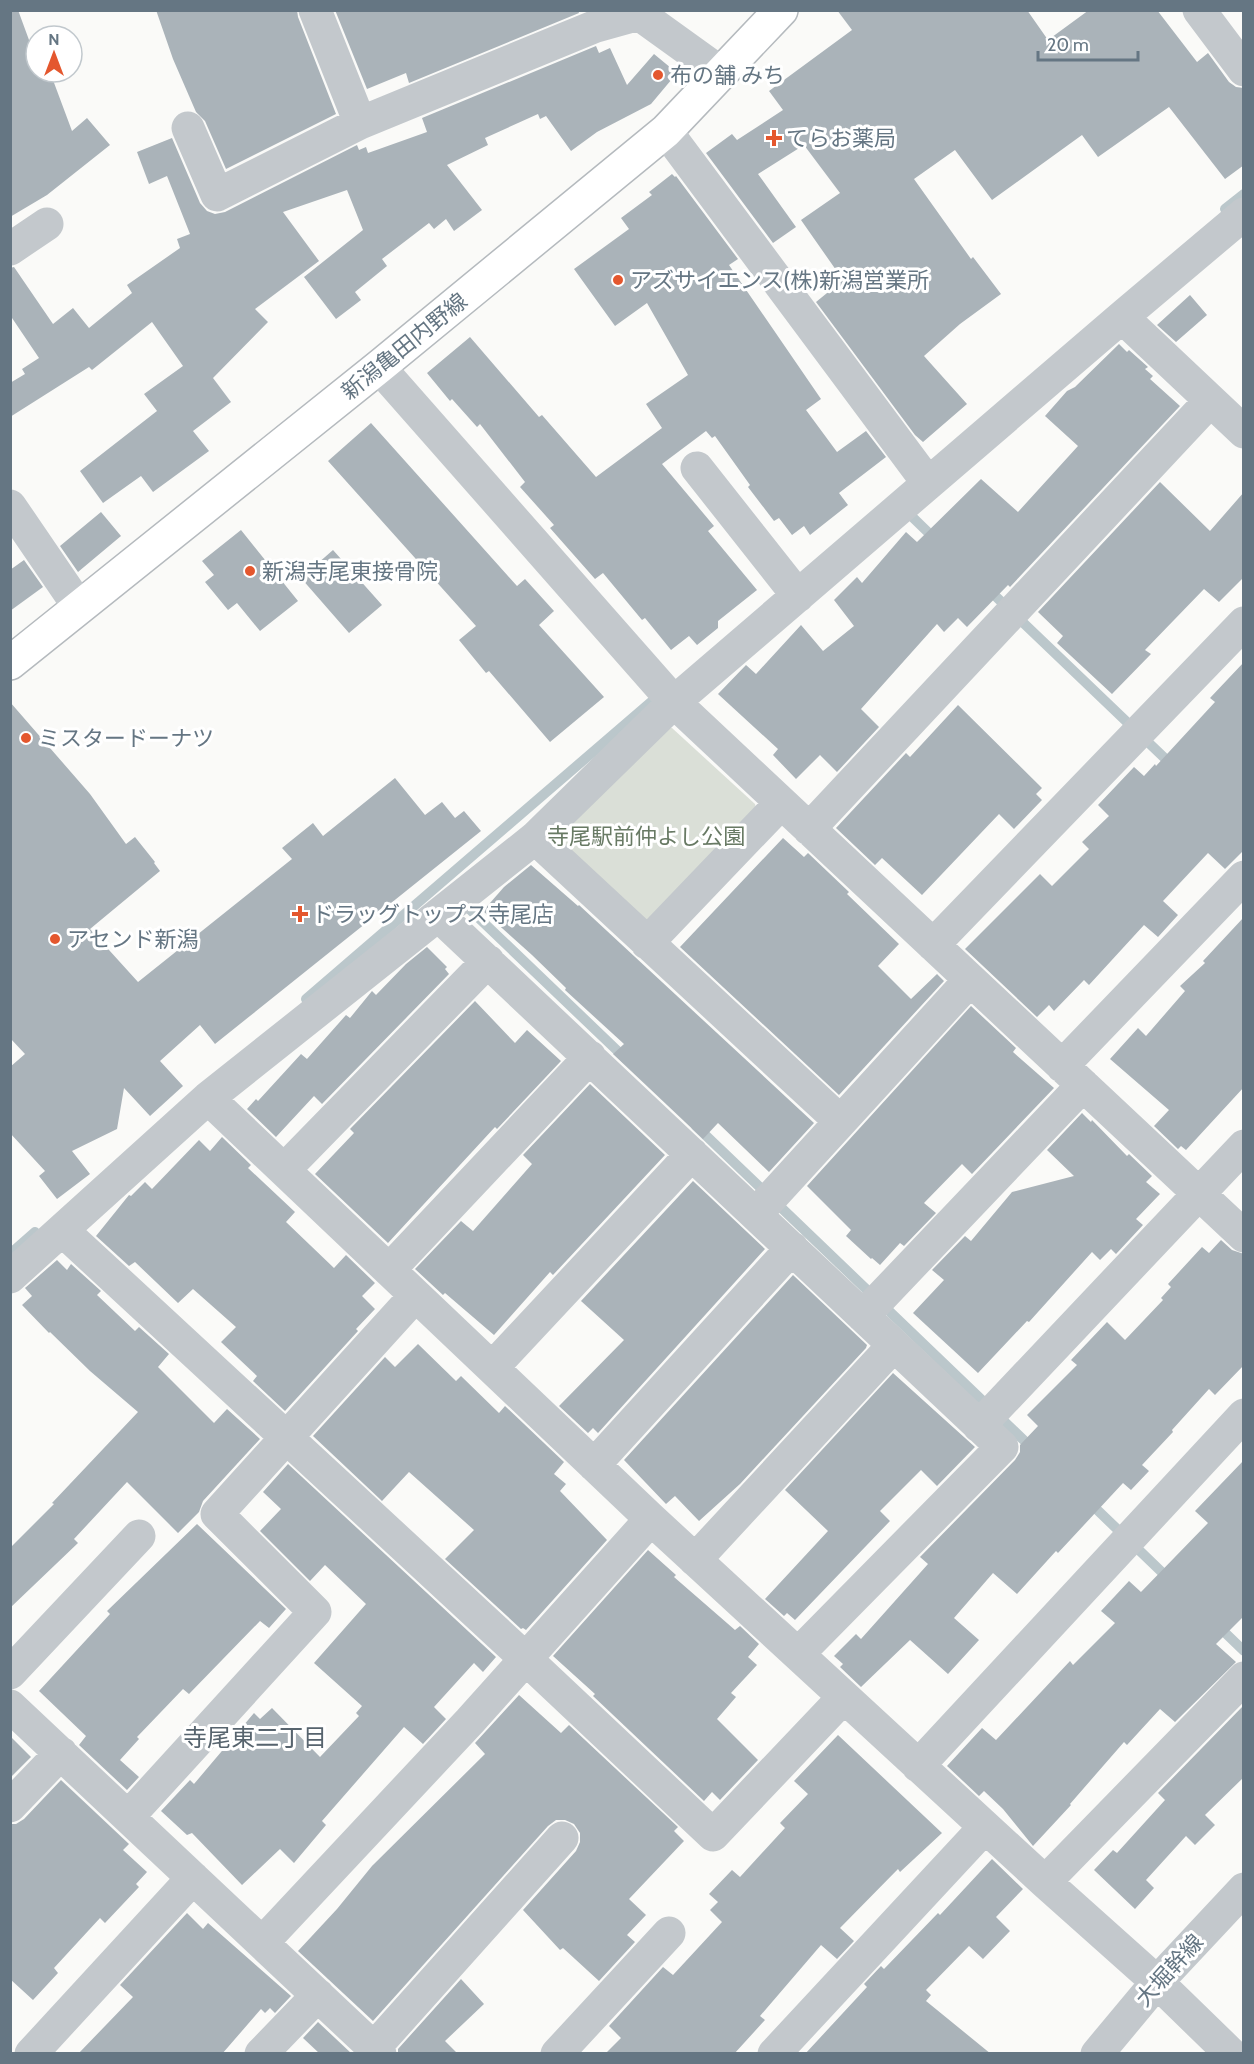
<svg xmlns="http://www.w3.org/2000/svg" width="1254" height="2064" viewBox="0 0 1254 2064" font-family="Cabin,'Noto Sans JP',sans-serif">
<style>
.green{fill:#dadfd7}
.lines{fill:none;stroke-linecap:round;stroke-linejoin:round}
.stream{stroke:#bbc7cb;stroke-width:10}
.building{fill:#aab3b9}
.major-casing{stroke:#b5babe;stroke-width:36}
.minor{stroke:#c3c8cc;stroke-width:33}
.major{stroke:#fff;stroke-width:33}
.poi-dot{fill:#e4572e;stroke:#fff;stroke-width:2}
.labels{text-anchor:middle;stroke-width:6;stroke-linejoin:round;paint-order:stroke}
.poi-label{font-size:22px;fill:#657683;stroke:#fff;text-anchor:start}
.street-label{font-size:22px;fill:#657683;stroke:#fff}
.park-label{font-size:22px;fill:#687a64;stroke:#fff}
.neighbourhood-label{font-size:24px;fill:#57646e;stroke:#fff}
</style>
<rect width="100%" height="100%" fill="#fafaf8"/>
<path class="green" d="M672,728l83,76 3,14 -113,108 -96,-84 113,-113z"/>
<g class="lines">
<path class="stream" d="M1225,209l19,-15
M903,508l34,33
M988,589l186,178
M462,902l164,157
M306,999l345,-297
M696,1126l337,323
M10,1254l25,-22
M1088,1501l82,79
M1216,1624l28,27"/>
</g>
<path class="building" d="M10,10h8l18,49v13h14l22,59 15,-13 23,27 -63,50 -37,22z
M156,10h141l1,7 38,97 -110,55 -21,-48 -9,-9 -23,-53z
M335,10h243l1,3 -170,70 -3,-10 -39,16z
M837,10h190l21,30 41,-30h68l40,52 11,-9 21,29 7,5 8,1v77l-19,14 -56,-72 -71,50 -16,-22 -90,65 -37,-50 -41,29 57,80 2,-2 28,37 -41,30 -36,32 43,48 -44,38 -8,-7 -99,-133 27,-22 -42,-60 39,-27 -36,-48 -46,29 38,53 -23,16 -67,-90 26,-19 5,6 46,-30 -14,-19 83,-61z
M596,46l3,7 11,-5 17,37 27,-31 23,19 -26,31 -54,28 -26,19 -25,-35 -6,3 -2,-5 -53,24 3,7 -41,20 35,45 -28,21 -8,-12 -12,10 -5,-6 -47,36 5,7 -32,26 6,8 -25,19 -32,-42 59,-47 -16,-40 -64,22 36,49 -64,48 13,13 -55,56 18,24 -38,29 16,20 -56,41 -12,-16 -38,27 -23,-32 77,-60 -13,-17 39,-28 -31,-44 -60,48 -3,-3 -79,50v-34l15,-9 -3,-5 17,-11 -29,-43v-47l4,-1 39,57 20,-16 16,20 43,-35 -5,-8 53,-37 -3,-9 13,-5 -23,-58 -18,8 -12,-32 35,-14 28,65 7,8 8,3 10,-2 132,-67 2,5 7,-3 2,6 59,-21 -5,-14z
M672,174l3,3 1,-1 62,83 -9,6 92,134 -15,11 31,42 29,-21 20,26 -47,36 9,12 -38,30 -6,-9 -12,9 -13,-17 -5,3 -26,-34 2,-2 -35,-49 -3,2 -6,-7 -44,33 52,62 -6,5 49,59 -39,31v7l-21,17 -8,-9 -18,14 -26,-32 -3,2 -39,-47 -8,6 -45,-51 4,-3 -34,-38 5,-5 -45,-58 -3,3 -25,-28 -2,2 -23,-28 43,-36 69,80 3,-2 54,62 66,-49 -16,-24 42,-29 -41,-72 -32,23 -41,-57 55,-40 -8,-11 31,-23 -3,-3z
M1190,295l17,20 -31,27 -19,-17z
M1119,344l8,8 2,-2 19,17 -3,2 8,7 -3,3 30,27 -170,181 -2,-2 -41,42 -9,-9 -14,14 -7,-8 -76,85 18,18 -42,45 -17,-17 -24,24 -23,-24 5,-6 -60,-55 28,-29 10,9 45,-49 22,26 31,-25 -20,-26 23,-23 5,6 44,-51 11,10 64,-63 37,33 60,-66 -33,-30 22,-25 8,-4z
M371,423l146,163 8,-7 29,32 -15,14 65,72 -54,45 -61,-71 -3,2 -27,-33 17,-14 -148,-165z
M1160,482l50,49 34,-39v85l-25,25 -15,-13 -59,61 6,4 -39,40 -55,-51 6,-7 -25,-24z
M101,512l20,24 -43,36 -18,-26z
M241,530l57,71 -38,30 -23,-28 -9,7 -23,-28 9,-7 -12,-14z
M333,550l49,55 -33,28 -48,-55z
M24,560l19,27 -33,24v-41z
M1244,662v188l-19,19 -17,-16 -45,48 15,14 -20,22 -14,-12 -55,60 -5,-5 -30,31 -5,-6 -12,12 -72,-68 75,-75 12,12 37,-37 -7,-7 27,-26 -11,-11 36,-38 10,9 11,-12 1,2 59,-64 -5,-4z
M10,702l80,92 36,50 9,-7 20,25 -1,1 6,8 -70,58 48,53 154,-123 -10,-11 31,-25 10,13 72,-58 30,37 17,-13 13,16 9,-7 17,20 -266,213 -15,-19 -40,36 23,25 -33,30 -26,-28 -7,41 -45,22 18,23 -33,25 -18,-23 6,-5 -35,-38v-66l15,-13 -15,-16z
M958,705l84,83 -6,6 6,6 -28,29 -15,-15 -77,81 -40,-37 -7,7 -39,-37 70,-75 4,4z
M783,838l21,19 4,-4 41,39 -2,2 52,50 -21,22 33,33 26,-25 7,7 -105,114 -159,-148z
M531,865l47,41 1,-1 235,218 -45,49 -51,-49 -15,16 -90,-85 11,-10 -59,-54 1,-2 -34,-33 -49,-44 21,-24z
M1244,917v170l-58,63 -5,-4 -3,3 -24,-23 15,-16 -59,-51 28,-31 8,8 39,-45 -5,-5 25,-23 -2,-2z
M427,947l20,20 -2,2 4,5 -127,130 -8,-8 -38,41 -29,-28 9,-10 2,2 43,-47 6,5 39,-44 4,3 22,-27 4,4 30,-31z
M475,1001l40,42 12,-13 34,31 -64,68 -2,-2 -107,116 -73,-69 39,-41 -4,-4z
M971,1006l45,42 -3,4 41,36 -82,86 -10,-10 -38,39 12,10 -32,33 -4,-3 -20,22 -8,-7 -1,1 -25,-23 5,-6 -44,-44z
M590,1084l75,71 -112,120 -3,-3 -56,63 -49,-42 -2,2 -28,-26 46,-48 12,10 59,-67 -9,-9z
M1082,1113l9,9 1,-2 35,36 2,-2 23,22 -6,6 14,12 -24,25 7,6 -27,29 -5,-5 -11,11 -8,-8 -63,70 -2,-1 -49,52 -65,-60 31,-33 -12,-10 33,-34 6,5 41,-49 62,-16 -27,-26z
M222,1137l29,28 -3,3 47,44 -9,10 48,46 12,-13 29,28 -13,13 13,13 -19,20 2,2 -73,80 -32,-30 4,-5 -36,-34 15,-15 -43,-38 -15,14 -43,-41 -6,4 -33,-30 33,-41 2,1 14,-14 7,7 47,-49 11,11z
M693,1181l72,68 -167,184 -5,-5 -5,5 -29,-27 65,-66 -43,-39z
M1221,1240l11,10 12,4v111l-29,30 -6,-6 -37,41 1,2 -31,33 7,6 -18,19 -8,-7 -65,70 -2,-2 -39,43 -24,-21 -39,45 25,22 -31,34 -38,-34 -49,47 -21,-20 3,-3 -9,-8 22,-22 5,5 67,-75 -8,-7 95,-97 5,-8v-7l18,-19 -11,-11 50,-50 -6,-5 36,-38 18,18 38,-40 -2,-2 10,-11 -3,-3 34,-37 7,6z
M57,1260l10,10 4,-6 30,27 -4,4 38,36 4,-4 30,27 -11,13 56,56 13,-14 33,30 -57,62 -4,11 -21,21 -51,-51 -53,57 4,4 -68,65v-60l44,-44 -2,-1 86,-91 -48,-41 -40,-39 -1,1 -27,-28 10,-9 -7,-8z
M793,1275l74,70 -1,3 -126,136 -41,37 -24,-25 -9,8 -42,-44z
M418,1344l38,37 5,-5 38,37 6,-7 59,56 -10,12 12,10 -6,7 47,49 -81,90 -3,-2 -2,1 -76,-70 29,-29 -65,-58 -27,29 -69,-65 72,-79 10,10z
M893,1373l82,74 -38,39 -16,-16 -41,41 10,10 -95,99 -8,-7 -3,3 -19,-17 63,-68 -43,-41z
M1244,1460v156l-28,28 20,18 -61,60 -15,-13 -33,36 -3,-3 -54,62 1,1 -38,41 -30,-37 -19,-18 -5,5 -32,-30 35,-38 14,12 74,-79 3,4 42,-42 -14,-12 28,-30 12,11 67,-69 -13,-12z
M288,1464l208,193 -13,15 -9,-9 -40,44 12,12 -23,25 -19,-17 -82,94 4,4 -32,38 -14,-14 -38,36 -50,-52 -5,2 -26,-24 29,-31 4,4 60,-71 6,6 12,-11 48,49 39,-41 -3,-3 6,-7 -48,-43 52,-59 -41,-39 -15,16 -50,-50 21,-22 -18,-17z
M197,1524l89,85 -17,19 -9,-7 -71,73 -6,-5 -46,48 2,2 -19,21 19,17 -12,13 -48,-45 7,-9 -47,-45 71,-77 -3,-3z
M648,1550l28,25 -2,2 61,53 5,-4 19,18 -11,13 9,8 -26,28 5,4 -19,22 41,41 -38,40 -8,-8 -8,9 -111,-105 2,-2 -42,-38z
M519,1695l42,38 8,-8 109,102 -4,4 10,10 -55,58 17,16 -19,20 8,7 -36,39 -36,-33 -3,2 -37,-40 53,-59 4,-9v-9l-6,-9 -9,-4h-9l-8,6 -175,195 -75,-70 39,-42 35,-43 113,-112 -10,-11z
M1244,1705v72l-39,38 10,10 -20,20 -9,-9 -40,44 8,8 -19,21 -41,-39 19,-20 4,3 48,-53 -7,-7z
M838,1735l104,98 -42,39 -2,-3 -58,59 14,13 -17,18 -16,-14 -61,71 5,4 -31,34h-129l16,-16 -12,-12 54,-59 10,8 49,-53 -12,-12 8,-8 -9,-8 23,-24 8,7 45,-49 -5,-5 28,-29 -14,-13z
M10,1736l21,21 -21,21z
M61,1780l68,64 -6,6 24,22 -11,12 3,3 -34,36 -5,-5 -46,50 4,5 -25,27 -23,-21v-155h6l8,-5z
M992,1859l31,30 -27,28 14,14 -27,28 -14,-13 -43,44 5,5 -5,6 65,53h-186l62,-67 -3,-3 17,-18 3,3 54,-56 2,2z
M187,1913l16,16 5,-6 83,73 -16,17 -5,-5 -5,5 -4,-4 -39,45h-144l55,-57 -13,-12z
M461,1979l23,25 -39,37 13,13h-60v-5z
M318,2022l34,32h-32l-17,-16z"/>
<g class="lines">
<defs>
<path id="major" d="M10,663l369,-296 287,-236 115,-121"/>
</defs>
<use href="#major" class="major-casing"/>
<path class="minor" d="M315,10l45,113
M1199,10l45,60
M188,128l29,67 143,-72 236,-97 43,-12 82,59
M666,131l262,352
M10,249l37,-25
M1122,317l122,115
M379,367l295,335 570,534
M697,468l101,128
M10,506l69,101
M809,829l401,-428
M535,838l305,283
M438,915l564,532 -204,207
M647,943l134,-140
M933,945l311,-322
M1062,1066l182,-189
M208,1098l443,421 394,363 112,100 74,72
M284,1170l204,-209
M756,1214l214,-234
M62,1230l464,429 187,176 131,-138
M389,1270l201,-213
M10,1277l198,-179 327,-260 139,-136 448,-385 122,-103
M863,1316l220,-231
M492,1368l200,-214
M979,1426l265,-280
M594,1465l198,-217
M695,1560l199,-215
M10,1673l129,-137
M10,1706l370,348
M918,1766l326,-351
M10,1806l51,-53
M128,1817l187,-205 -98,-98 198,-218
M1045,1882l199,-204
M262,1943l208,-222 181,-202
M374,2048l188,-210
M31,2054l162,-176
M261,2054l57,-59
M557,2054l112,-121
M774,2054l211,-227
M1097,2054l60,-72 87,-93"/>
<use href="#major" class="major"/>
</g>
<g class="poi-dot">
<circle cx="658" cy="75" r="6"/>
<path d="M771 129h6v6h6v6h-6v6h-6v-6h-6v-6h6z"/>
<circle cx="618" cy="280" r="6"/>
<circle cx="250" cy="571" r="6"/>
<circle cx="26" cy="738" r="6"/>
<path d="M297 905h6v6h6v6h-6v6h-6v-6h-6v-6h6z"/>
<circle cx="55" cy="939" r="6"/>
</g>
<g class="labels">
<g class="poi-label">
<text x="670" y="83">布の舗 みち</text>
<text x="786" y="146">てらお薬局</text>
<text x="630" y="288">アズサイエンス(株)新潟営業所</text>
<text x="262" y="579">新潟寺尾東接骨院</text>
<text x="38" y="746">ミスタードーナツ</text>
<text x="312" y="922">ドラッグトップス寺尾店</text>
<text x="67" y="947">アセンド新潟</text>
</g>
<g class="street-label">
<text transform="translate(404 346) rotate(-39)" y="8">新潟亀田内野線</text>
<text transform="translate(1169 1970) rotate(-48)" y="8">大堀幹線</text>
</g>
<g class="park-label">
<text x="646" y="844">寺尾駅前仲よし公園</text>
</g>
<g class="neighbourhood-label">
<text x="255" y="1746">寺尾東二丁目</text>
</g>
</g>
<rect width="1254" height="2064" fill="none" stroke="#657683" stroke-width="24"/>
<g transform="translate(54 54)"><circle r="28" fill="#ffffff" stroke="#c1c8cd" stroke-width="1.5"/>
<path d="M0-4.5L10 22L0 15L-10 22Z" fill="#e4572e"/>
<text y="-9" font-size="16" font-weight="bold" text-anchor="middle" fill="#657683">N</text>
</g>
<path d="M1038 51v9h100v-9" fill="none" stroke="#657683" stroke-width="3"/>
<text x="1047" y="51" font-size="18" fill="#657683" stroke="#ffffff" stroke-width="4.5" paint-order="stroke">20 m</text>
</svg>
